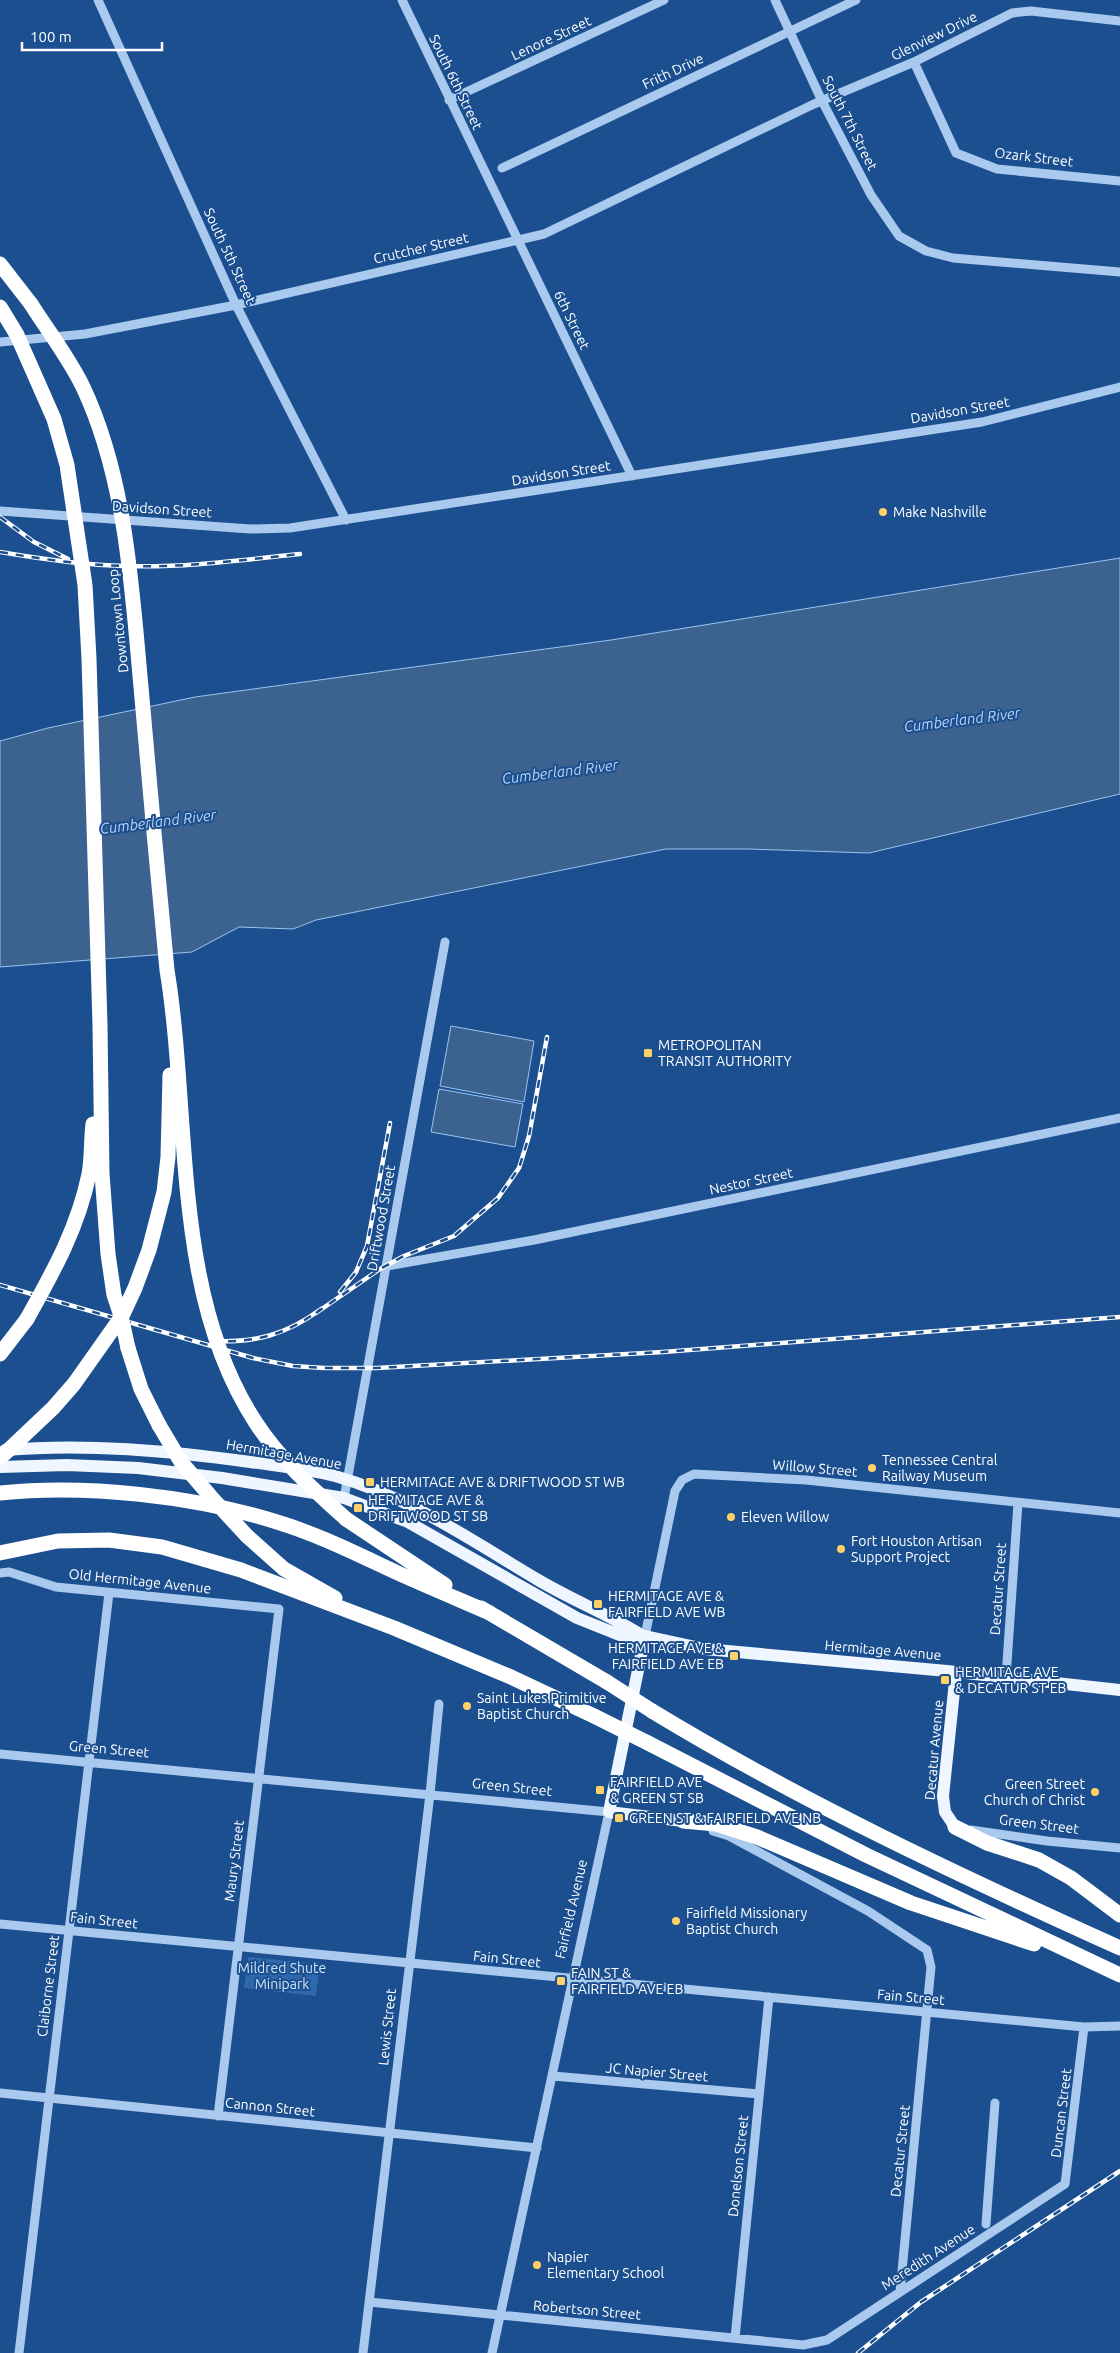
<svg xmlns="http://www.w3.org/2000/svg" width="1120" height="2353" viewBox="0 0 1120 2353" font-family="Ubuntu,sans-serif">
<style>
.green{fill:#2e69ad}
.water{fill:#3c6290;stroke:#9cc4f0}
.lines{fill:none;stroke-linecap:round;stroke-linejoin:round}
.minor{stroke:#a9c9ee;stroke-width:9}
.major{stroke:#f0f6ff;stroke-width:12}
.highway{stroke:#fff;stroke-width:15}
.rail-casing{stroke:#fff;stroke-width:4.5}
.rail{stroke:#1b4f8f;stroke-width:2.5;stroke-dasharray:8;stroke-linecap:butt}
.highway-bridge{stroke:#fff;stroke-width:15}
.poi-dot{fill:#ffd166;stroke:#1b4f8f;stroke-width:2}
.labels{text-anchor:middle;stroke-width:4;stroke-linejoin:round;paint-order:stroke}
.street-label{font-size:14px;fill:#fff;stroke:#1b4f8f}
.poi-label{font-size:14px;fill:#fff;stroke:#1b4f8f;text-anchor:start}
.park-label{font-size:14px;fill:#cfe3fa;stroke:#1b4f8f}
.water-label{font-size:15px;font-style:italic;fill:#b5d3f5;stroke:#1b4f8f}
</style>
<rect width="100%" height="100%" fill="#1b4f8f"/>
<path class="green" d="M248,1957l72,7 -4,32 -72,-8z"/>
<path class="water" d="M1120,558v236l-251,59 -121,-4h-82l-350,71 -23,9 -54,-2 -47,25 -192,15v-226l48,-13 147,-31 416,-57z
M451,1026l83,15 -10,61 -84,-16z
M439,1089l84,15 -8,43 -84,-15z"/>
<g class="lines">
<path class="minor" d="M98,0l138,305 110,215
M402,0l230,476
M775,0l47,101 49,94 28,41 27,15 27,7 167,14
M914,62l42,91 41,16 123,12
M449,100l215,-100
M502,168l354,-168
M0,342l85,-8 151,-29 308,-71 270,-130 100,-42 98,-49 19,-2 89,10
M0,511l250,18 40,-1 692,-106 138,-35
M387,1266l147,-26 586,-122
M344,1498l101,-556
M0,1573l9,-1 47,15 223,22 -61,507
M645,1636l30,-145 7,-11 12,-6 112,6 314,33
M1006,1677l12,-174
M0,1754l609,58 -117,541
M971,1830l76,11 73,7
M713,1831l16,5 139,75 59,39 4,17 -31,325
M0,1924l1084,103 -19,157 -238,156 -24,5 -434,-43
M1084,2027l36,-1
M553,2076l206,18
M0,2093l537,55
M986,2224l9,-121
M735,2338l34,-341
M19,2353l90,-760
M363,2353l67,-559 9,-90"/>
<path class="major" d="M5,1450c81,-7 165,1 245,12 28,4 58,7 85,14 75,21 139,66 205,105 34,20 70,34 103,55
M0,1467l67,-2 71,3 84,10 122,20 64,24 169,96 45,18h23l60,13 242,22 173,19
M645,1636l-36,176 74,9
M955,1827l-10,-15 -2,-16 13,-124"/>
<path class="highway" d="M0,264l31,40
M128,1348l13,41 18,36
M0,1354l27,-35
M0,1493c86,-9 194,3 277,29 43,13 82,33 123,52 29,13 60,26 90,39
M346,1519l99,66
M247,1536l37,33 51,29
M0,1553l58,-12 51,-1 53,7 79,23 153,58 117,49 83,39
M481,1608l126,74
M652,1711c150,91 308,165 468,237
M648,1743l218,112 254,120
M683,1821l33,3 41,13 154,66 123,41
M955,1827l32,16 52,17 32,18 49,37"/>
<defs>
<path id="rail" d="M0,517l34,25 34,17
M0,552c41,7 83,13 125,14 59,2 117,-6 175,-12
M0,1285l253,73 40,8 31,2h53l286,-16 457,-35
M340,1292l16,-20 11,-26 23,-123
M316,1313l64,-44 24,-13 50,-20 44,-38 21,-30 10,-32 18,-99
M212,1341c43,2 74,-6 109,-32
M858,2353l63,-51 199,-131"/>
</defs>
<use href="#rail" class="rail-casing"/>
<use href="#rail" class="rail"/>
<path class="highway-bridge" d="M31,304c17,27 38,54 52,83 43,91 49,202 58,300 8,94 17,189 26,283 24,147 4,324 89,453 24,37 58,67 90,96
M0,307l17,28 37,84 13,46 18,120 4,74 11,366 2,149 6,80 6,41 7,21 7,32
M27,1319c26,-47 51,-91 62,-145 3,-16 2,-34 4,-50
M159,1425l22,37 30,35 36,39
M0,1458l53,-50 21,-24 48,-68 13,-28 14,-38 15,-58 4,-35 2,-82
M607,1682l45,29
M594,1716l54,27"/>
</g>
<g class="poi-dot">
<circle cx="883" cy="512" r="5"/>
<rect x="643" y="1048" width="10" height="10" rx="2.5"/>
<circle cx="872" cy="1468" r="5"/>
<rect x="365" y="1477" width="10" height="10" rx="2.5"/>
<rect x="353" y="1503" width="10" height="10" rx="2.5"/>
<circle cx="731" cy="1517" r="5"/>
<circle cx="841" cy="1549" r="5"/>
<rect x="593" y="1599" width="10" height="10" rx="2.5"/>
<rect x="729" y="1651" width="10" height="10" rx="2.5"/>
<rect x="940" y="1675" width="10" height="10" rx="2.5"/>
<circle cx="467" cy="1706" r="5"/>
<rect x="595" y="1785" width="10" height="10" rx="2.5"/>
<circle cx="1095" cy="1792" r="5"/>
<rect x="614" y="1813" width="10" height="10" rx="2.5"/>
<circle cx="676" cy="1921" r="5"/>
<rect x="556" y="1976" width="10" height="10" rx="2.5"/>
<circle cx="537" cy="2265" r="5"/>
</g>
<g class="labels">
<g class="street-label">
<text transform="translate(934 36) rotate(-26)" y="5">Glenview Drive</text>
<text transform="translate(551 38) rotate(-25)" y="5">Lenore Street</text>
<text transform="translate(673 71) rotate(-25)" y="5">Frith Drive</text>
<text transform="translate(456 82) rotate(64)" y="5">South 6th Street</text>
<text transform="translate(850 123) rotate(63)" y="5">South 7th Street</text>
<text transform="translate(1034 157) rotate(7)" y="5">Ozark Street</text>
<text transform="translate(421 248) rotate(-13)" y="5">Crutcher Street</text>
<text transform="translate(230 256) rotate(65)" y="5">South 5th Street</text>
<text transform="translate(572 320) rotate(64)" y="5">6th Street</text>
<text transform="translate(960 410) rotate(-10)" y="5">Davidson Street</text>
<text transform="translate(561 473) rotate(-9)" y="5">Davidson Street</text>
<text transform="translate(162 509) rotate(4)" y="5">Davidson Street</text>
<text transform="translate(118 621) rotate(-96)" y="5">Downtown Loop</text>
<text transform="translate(751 1181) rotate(-12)" y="5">Nestor Street</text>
<text transform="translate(381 1218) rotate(-80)" y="5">Driftwood Street</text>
<text transform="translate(284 1454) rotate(10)" y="5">Hermitage Avenue</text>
<text transform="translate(815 1468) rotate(5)" y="5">Willow Street</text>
<text transform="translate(140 1581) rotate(6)" y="5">Old Hermitage Avenue</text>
<text transform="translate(998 1589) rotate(-86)" y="5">Decatur Street</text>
<text transform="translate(883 1650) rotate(5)" y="5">Hermitage Avenue</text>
<text transform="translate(109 1749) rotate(5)" y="5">Green Street</text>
<text transform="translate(934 1750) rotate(-85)" y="5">Decatur Avenue</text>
<text transform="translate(512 1787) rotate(6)" y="5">Green Street</text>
<text transform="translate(1039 1824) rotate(7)" y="5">Green Street</text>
<text transform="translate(234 1861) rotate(-83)" y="5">Maury Street</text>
<text transform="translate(571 1909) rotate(-77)" y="5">Fairfield Avenue</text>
<text transform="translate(104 1920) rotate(6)" y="5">Fain Street</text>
<text transform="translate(507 1959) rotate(6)" y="5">Fain Street</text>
<text transform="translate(48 1986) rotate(-83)" y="5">Claiborne Street</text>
<text transform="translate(911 1997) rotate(5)" y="5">Fain Street</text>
<text transform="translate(387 2027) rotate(-84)" y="5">Lewis Street</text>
<text transform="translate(657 2072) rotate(5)" y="5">JC Napier Street</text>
<text transform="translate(270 2107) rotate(6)" y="5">Cannon Street</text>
<text transform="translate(1061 2113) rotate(-83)" y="5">Duncan Street</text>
<text transform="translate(900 2151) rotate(-84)" y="5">Decatur Street</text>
<text transform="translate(738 2166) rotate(-84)" y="5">Donelson Street</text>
<text transform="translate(928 2257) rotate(-33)" y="5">Meredith Avenue</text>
<text transform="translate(587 2310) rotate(5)" y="5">Robertson Street</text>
</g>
<g class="poi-label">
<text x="893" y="517">Make Nashville</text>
<text x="658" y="1050">METROPOLITAN<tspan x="658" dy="16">TRANSIT AUTHORITY</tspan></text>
<text x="882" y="1465">Tennessee Central<tspan x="882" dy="16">Railway Museum</tspan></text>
<text x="380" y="1487">HERMITAGE AVE &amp; DRIFTWOOD ST WB</text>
<text x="368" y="1505">HERMITAGE AVE &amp;<tspan x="368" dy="16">DRIFTWOOD ST SB</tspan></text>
<text x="741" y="1522">Eleven Willow</text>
<text x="851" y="1546">Fort Houston Artisan<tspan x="851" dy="16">Support Project</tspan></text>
<text x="608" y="1601">HERMITAGE AVE &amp;<tspan x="608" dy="16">FAIRFIELD AVE WB</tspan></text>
<text x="724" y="1653" text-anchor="end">HERMITAGE AVE &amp;<tspan x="724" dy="16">FAIRFIELD AVE EB</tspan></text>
<text x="955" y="1677">HERMITAGE AVE<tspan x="955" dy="16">&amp; DECATUR ST EB</tspan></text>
<text x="477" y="1703">Saint Lukes Primitive<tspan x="477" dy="16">Baptist Church</tspan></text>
<text x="610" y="1787">FAIRFIELD AVE<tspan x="610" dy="16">&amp; GREEN ST SB</tspan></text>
<text x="1085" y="1789" text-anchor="end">Green Street<tspan x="1085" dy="16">Church of Christ</tspan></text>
<text x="629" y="1823">GREEN ST &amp; FAIRFIELD AVE NB</text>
<text x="686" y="1918">Fairfield Missionary<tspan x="686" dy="16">Baptist Church</tspan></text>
<text x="571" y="1978">FAIN ST &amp;<tspan x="571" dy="16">FAIRFIELD AVE EB</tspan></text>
<text x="547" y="2262">Napier<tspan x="547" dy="16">Elementary School</tspan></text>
</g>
<g class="park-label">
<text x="282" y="1973">Mildred Shute<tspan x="282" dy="16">Minipark</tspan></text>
</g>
<g class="water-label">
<text transform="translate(962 720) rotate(-7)" y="5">Cumberland River</text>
<text transform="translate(560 772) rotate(-7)" y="5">Cumberland River</text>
<text transform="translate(158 822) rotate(-7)" y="5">Cumberland River</text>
</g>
</g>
<path d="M22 42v8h140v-8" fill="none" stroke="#ffffff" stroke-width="2.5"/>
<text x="30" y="42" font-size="15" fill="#ffffff" stroke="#1b4f8f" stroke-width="4" paint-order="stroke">100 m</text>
</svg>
